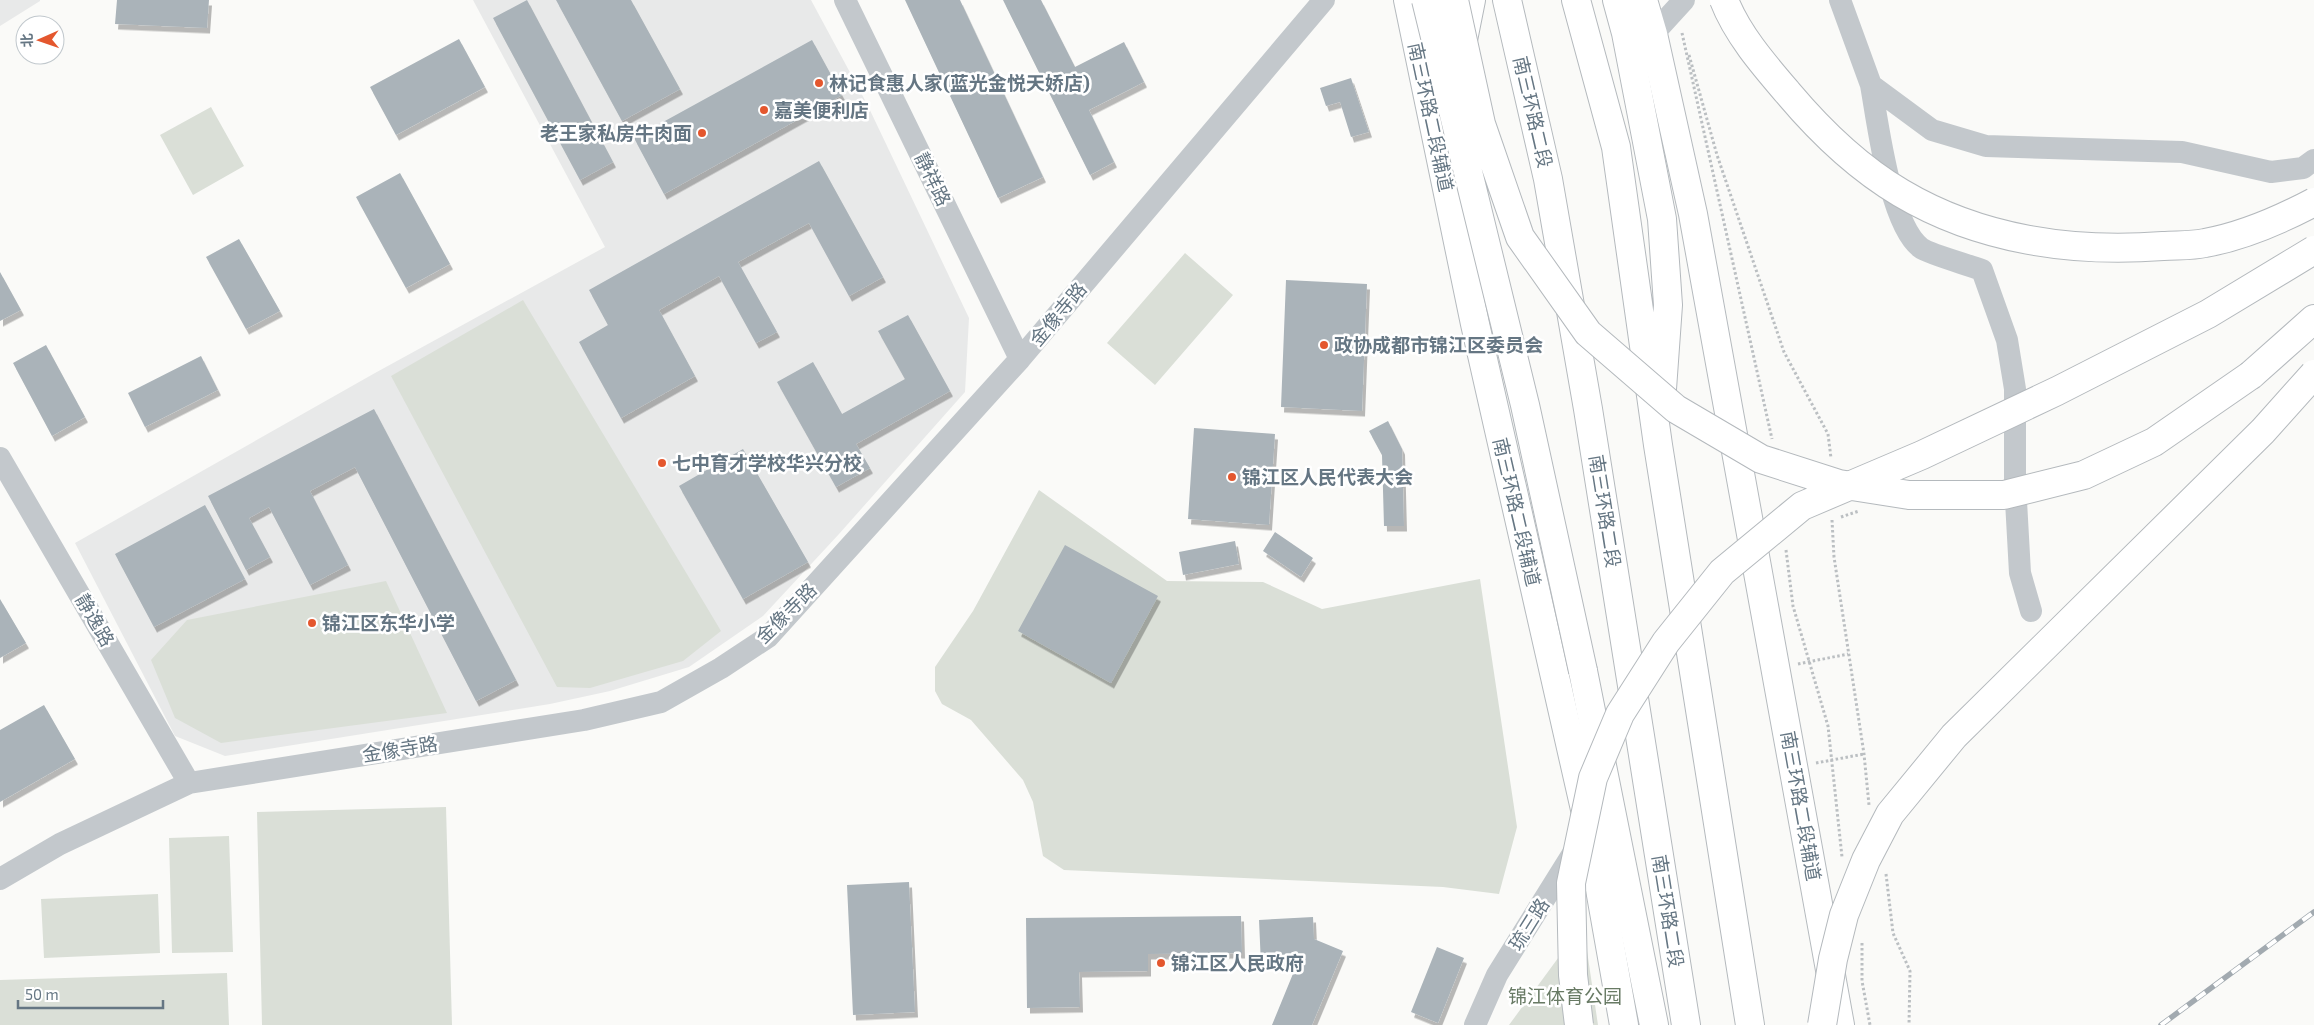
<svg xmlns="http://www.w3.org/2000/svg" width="2314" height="1025" viewBox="0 0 2314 1025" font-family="'Exo 2','Noto Sans SC',sans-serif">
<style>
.built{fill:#e8e9e9}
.green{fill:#dadfd7}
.building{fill:#aab3b9;filter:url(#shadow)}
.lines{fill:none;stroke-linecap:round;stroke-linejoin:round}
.major-casing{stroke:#b5babe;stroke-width:30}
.highway-casing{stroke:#b4b9bd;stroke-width:30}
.path{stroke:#bbbfc2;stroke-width:3;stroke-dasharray:2.5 2.5;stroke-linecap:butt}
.minor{stroke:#c3c8cc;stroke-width:22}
.major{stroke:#fff;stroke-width:28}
.highway{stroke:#fff;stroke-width:28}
.rail-casing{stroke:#a2aab0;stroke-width:5.5}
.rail{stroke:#fff;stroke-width:4;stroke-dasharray:11;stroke-linecap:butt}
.highway-bridge-casing{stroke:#b4b9bd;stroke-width:30;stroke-linecap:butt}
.highway-bridge{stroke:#fff;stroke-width:28}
.poi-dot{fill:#e4572e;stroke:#fff;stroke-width:2}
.labels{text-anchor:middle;stroke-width:5;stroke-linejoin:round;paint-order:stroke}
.poi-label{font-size:19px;font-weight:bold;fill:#657683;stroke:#fff;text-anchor:start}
.street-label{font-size:19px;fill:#657683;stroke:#fff}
.park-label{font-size:19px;fill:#687a64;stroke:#fff}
</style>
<defs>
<filter id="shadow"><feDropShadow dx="3" dy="5.5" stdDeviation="0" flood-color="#0004"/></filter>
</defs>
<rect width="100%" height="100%" fill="#fafaf8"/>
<path class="built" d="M0,0h40v1l-40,25z
M473,0h338l56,104 102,214 -4,74 -126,142 -76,82 -74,51 -79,24 -60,13 -325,52 -50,-20 -100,-193 300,-170 230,-126z"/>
<path class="green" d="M211,107l33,59 -51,29 -33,-60z
M1185,253l48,42 -78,90 -48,-42z
M523,300l198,331 -38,30 -93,27 -33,-1 -166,-311z
M1039,490l128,91 96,1 59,27 158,-30 37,248 -18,67 -56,-7 -379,-17 -21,-14 -10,-54 -10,-22 -52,-60 -29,-16 -7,-13v-24l38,-56z
M386,581l61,132 -226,30 -46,-25 -24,-58 36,-40z
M446,807l6,218h-190l-5,-213z
M229,836l4,116 -61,1 -3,-115z
M158,894l2,59 -116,5 -3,-59z
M1583,924l15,101h-89z
M227,973l2,52h-229v-45z"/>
<path class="building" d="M117,0h92l-2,28 -92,-4z
M527,0l86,162 -33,18 -87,-162z
M556,0h75l49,89 -58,32z
M905,0h55l83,177 -45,21z
M1003,0h38l34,67 49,-25 20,40 -55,28 25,52 -24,13z
M459,39l26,48 -89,48 -26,-48z
M812,40l30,55 -178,99 -30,-56z
M1351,78l18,54 -18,5 -11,-35 -14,4 -6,-18z
M819,161l64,116 -34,19 -40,-73 -71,39 39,70 -21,11 -37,-67 -60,34 36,66 -74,42 -42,-76 29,-17 -19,-35z
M400,173l50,91 -44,24 -50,-91z
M239,239l41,72 -34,18 -40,-72z
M0,272l21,38 -21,11z
M1286,280l81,4 -5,127 -81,-4z
M908,315l42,76 -94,53 14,24 -34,19 -59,-105 36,-20 29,52 63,-35 -27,-48z
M46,345l39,72 -33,19 -39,-73z
M201,356l17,34 -73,37 -17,-34z
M374,409l142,271 -40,21 -121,-234 -45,24 38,74 -38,20 -41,-78 -20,11 21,39 -24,13 -38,-74z
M1388,421l14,28 2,77h-20l-2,-71 -13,-24z
M1194,428l81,6 -6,91 -81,-6z
M743,449l65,113 -65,37 -64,-113z
M205,505l40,74 -91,48 -39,-73z
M1275,532l38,26 -12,19 -38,-26z
M1235,541l4,23 -56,11 -4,-23z
M1065,545l93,51 -47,87 -93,-52z
M0,599l26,44 -26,15z
M44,705l31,54 -75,43v-72z
M909,882l6,130 -62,3 -6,-130z
M1241,916l1,37 -94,1v17l-69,1 1,35 -53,1 -1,-90z
M1313,917l1,22 29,12 -31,74h-40l25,-61 -36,1 -2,-45z
M1437,947l27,11 -26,65 -27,-11z"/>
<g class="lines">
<defs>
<path id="major" d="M1408,0l67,324 114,503 35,198
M1643,0l10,34 40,180 147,811"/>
<path id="highway" d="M1507,0l41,179 40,230 98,616
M1576,0l40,147 42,298 92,580
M1617,0l9,33 36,186 6,86 -6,84
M1462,45l9,-45
M2251,375l63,-56
M1583,671l71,354"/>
</defs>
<use href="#major" class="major-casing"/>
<use href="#highway" class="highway-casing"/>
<path class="path" d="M1682,33l90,406
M1689,55l28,100 67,197 44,82 3,24
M1841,517l18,-6
M1832,520l2,37 30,197 5,51
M1786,550l7,56 35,120 14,131
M1798,664l50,-10
M1816,763l48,-9
M1886,874l7,59 17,38 -1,54
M1862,943v38l8,44"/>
<path class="minor" d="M845,0l175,359
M1840,0l31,85 61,45 54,16 196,6 89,20 32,-4 11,-8
M1653,34l31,-34
M1871,85c7,39 19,140 50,163 8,6 48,17 61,22l25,70 8,49v94l5,90 11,38
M0,458l189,325
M0,879l60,-35 129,-61 395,-63 77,-18 60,-34 47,-31 252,-278 304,-359
M1475,1025l22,-50 78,-125"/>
<use href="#major" class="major"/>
<use href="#highway" class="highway"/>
<defs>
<path id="rail" d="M2161,1025l153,-113"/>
</defs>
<use href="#rail" class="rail-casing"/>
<use href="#rail" class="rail"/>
<defs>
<path id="highway-bridge" d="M1426,0l99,405 58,266
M1454,0l27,124 39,113 68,96 88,76 85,50 78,25 70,11h95l80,-20 70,-33 97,-67
M1724,0c13,34 40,65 64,93 32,38 69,74 113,100 79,47 172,60 262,53 14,-1 29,0 42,-3 39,-7 75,-23 109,-41
M1579,1025l-6,-50 -2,-92 22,-105 27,-64 46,-72 56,-70 80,-66 120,-51 135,-64 151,-77 106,-64
M1822,1025l11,-66 11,-44 22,-55 24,-46 64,-78 309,-305 51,-57"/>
</defs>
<use href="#highway-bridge" class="highway-bridge-casing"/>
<use href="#highway-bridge" class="highway-bridge"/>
</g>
<g class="poi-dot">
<circle cx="819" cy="83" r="5"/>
<circle cx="764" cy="110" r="5"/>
<circle cx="702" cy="133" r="5"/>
<circle cx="1324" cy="345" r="5"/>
<circle cx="662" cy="463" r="5"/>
<circle cx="1232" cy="477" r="5"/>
<circle cx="312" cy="623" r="5"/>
<circle cx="1161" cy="963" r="5"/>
</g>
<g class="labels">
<g class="poi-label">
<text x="829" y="90">林记食惠人家(蓝光金悦天娇店)</text>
<text x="774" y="117">嘉美便利店</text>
<text x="692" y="140" text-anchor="end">老王家私房牛肉面</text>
<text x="1334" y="352">政协成都市锦江区委员会</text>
<text x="672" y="470">七中育才学校华兴分校</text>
<text x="1242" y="484">锦江区人民代表大会</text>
<text x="322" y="630">锦江区东华小学</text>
<text x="1171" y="970">锦江区人民政府</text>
</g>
<g class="street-label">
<text transform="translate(1533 112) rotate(77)" y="7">南三环路二段</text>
<text transform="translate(1431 117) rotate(78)" y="7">南三环路二段辅道</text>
<text transform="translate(933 179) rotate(64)" y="7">静祥路</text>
<text transform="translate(1058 314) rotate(-50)" y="7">金像寺路</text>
<text transform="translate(1605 511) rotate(81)" y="7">南三环路二段</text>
<text transform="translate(1517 512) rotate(77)" y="7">南三环路二段辅道</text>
<text transform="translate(786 613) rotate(-45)" y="7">金像寺路</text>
<text transform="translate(95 620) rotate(60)" y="7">静逸路</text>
<text transform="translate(400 749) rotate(-9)" y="7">金像寺路</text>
<text transform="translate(1801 806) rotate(80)" y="7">南三环路二段辅道</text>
<text transform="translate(1668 911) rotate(81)" y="7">南三环路二段</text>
<text transform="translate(1529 924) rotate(-58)" y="7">琉三路</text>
</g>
<g class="park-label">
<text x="1565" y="1003">锦江体育公园</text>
</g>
</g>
<g transform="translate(40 40) rotate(268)"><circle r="24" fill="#ffffff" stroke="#c1c8cd"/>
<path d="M0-4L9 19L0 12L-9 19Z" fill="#e4572e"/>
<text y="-8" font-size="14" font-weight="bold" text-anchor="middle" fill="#657683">北</text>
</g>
<path d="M18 1000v8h145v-8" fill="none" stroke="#657683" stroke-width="2.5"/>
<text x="25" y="1000" font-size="15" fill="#657683" stroke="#ffffff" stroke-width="4" paint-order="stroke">50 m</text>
</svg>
